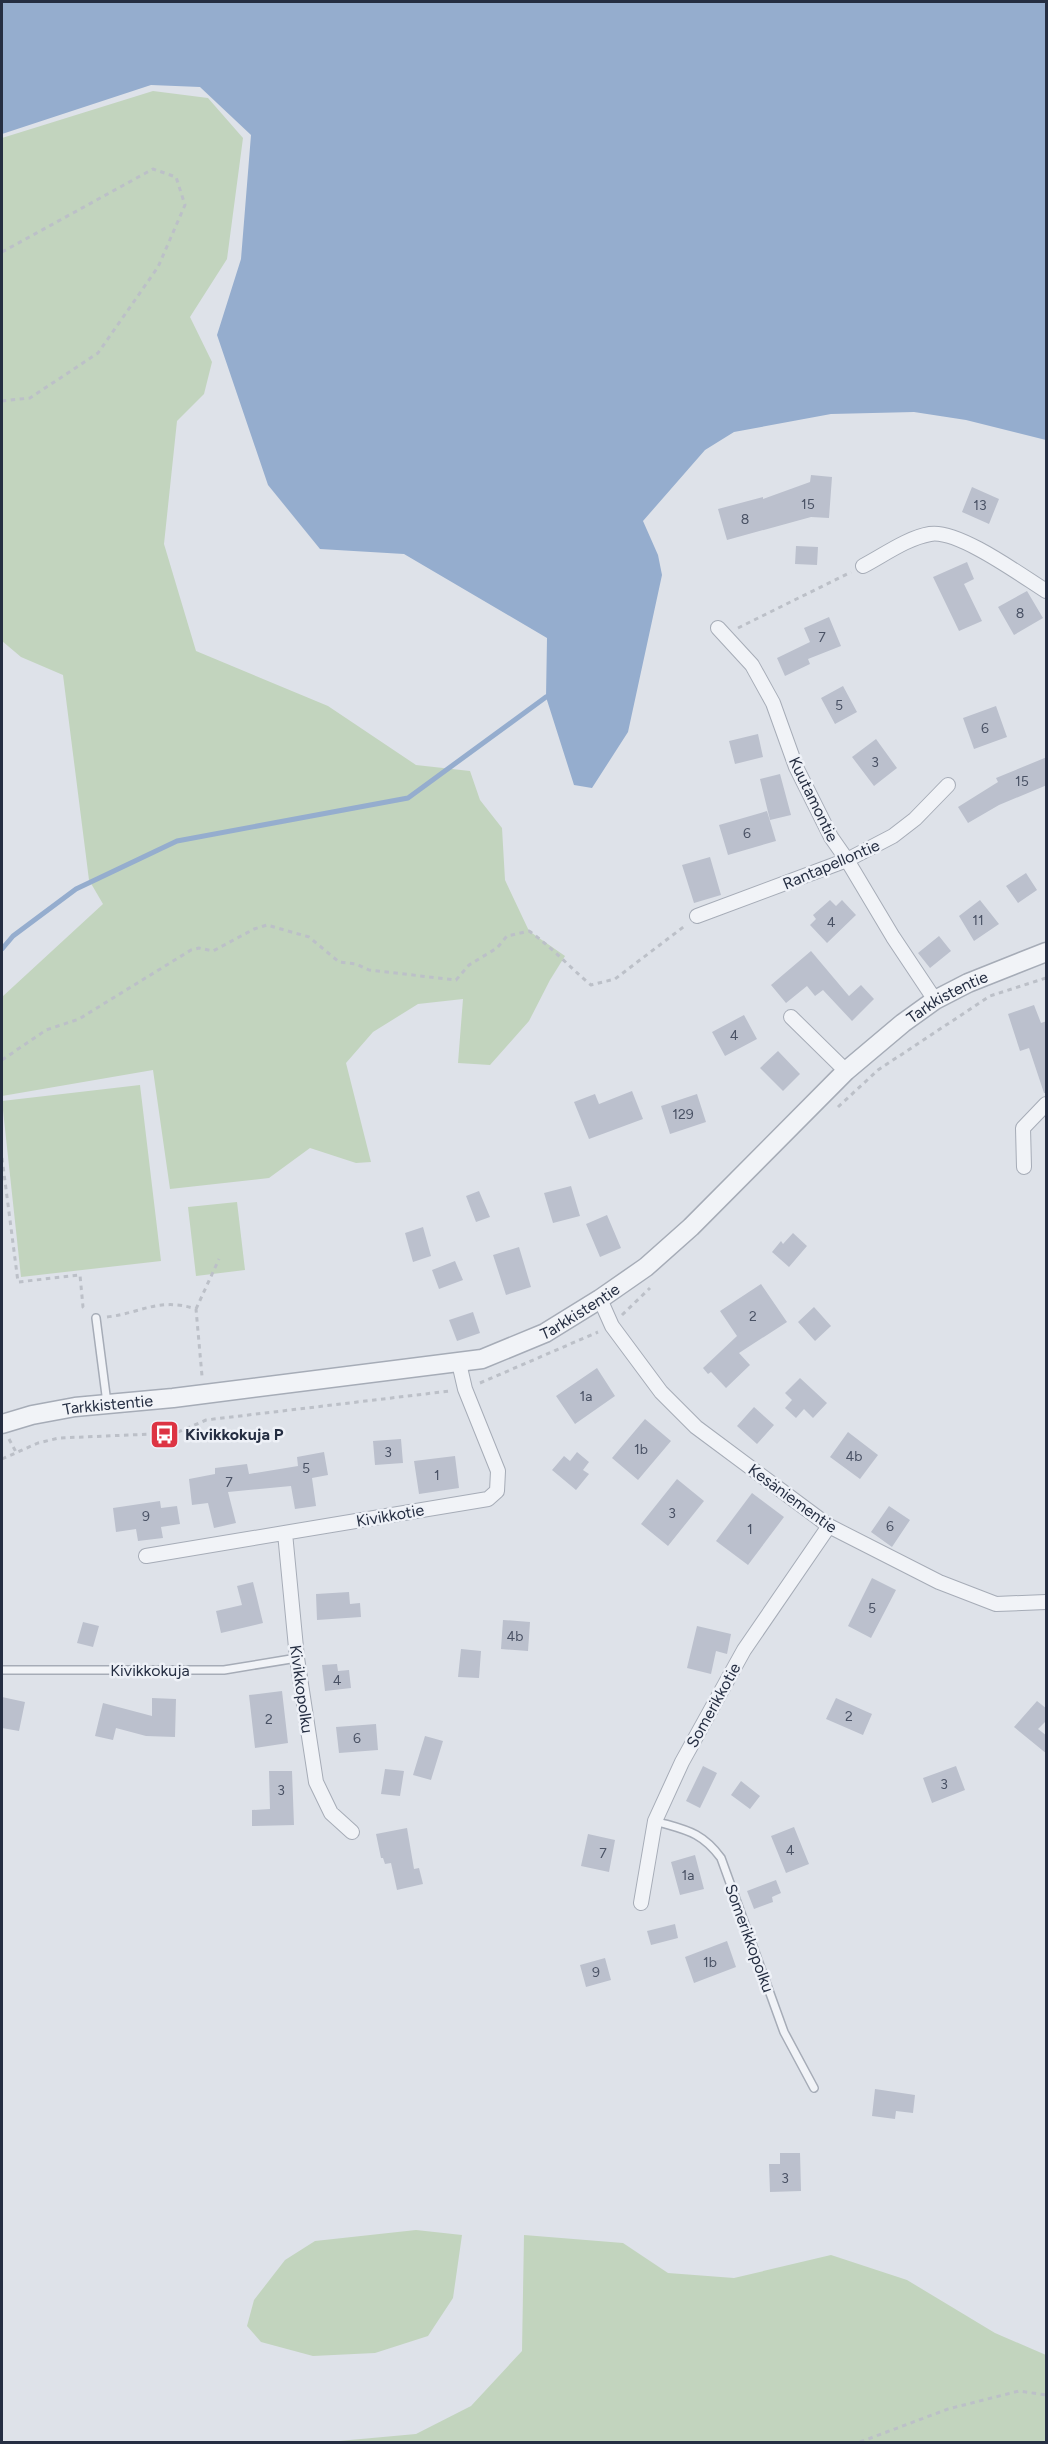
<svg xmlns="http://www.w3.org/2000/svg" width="1048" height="2444" viewBox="0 0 1048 2444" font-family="Figtree,sans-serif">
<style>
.green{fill:#c2d4be}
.water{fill:#95adce}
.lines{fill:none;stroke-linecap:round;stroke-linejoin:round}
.stream{stroke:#95adce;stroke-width:5}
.building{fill:#bbc0cd}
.service-casing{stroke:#a6acb7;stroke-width:10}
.minor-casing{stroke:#a6acb7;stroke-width:16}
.tertiary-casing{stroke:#a6acb7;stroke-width:21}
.path{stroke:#bcc0c8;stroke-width:3;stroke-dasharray:4.5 4.5;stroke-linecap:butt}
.service{stroke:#f1f3f7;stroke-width:7}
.minor{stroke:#f1f3f7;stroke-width:14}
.tertiary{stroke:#f1f3f7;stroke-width:18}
.labels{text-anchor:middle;stroke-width:5;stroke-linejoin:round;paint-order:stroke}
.number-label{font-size:14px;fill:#4a5265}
.street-label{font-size:16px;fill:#252e42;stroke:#eef1f7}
.poi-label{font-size:16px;font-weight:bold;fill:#252e42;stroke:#eef1f7;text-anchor:start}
</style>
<rect width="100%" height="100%" fill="#dee2e9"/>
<path class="green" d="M153,91l55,7 35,40 -16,121 -37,58 22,45 -8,32 -27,27 -13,123 32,107 132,55 88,59 54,6 10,29 22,28 3,52 24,51 36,25 -15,24 -21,41 -39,44 -32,-2 5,-64 -45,5 -45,28 -27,31 25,99 -15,1 -46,-15 -41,30 -99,11 -17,-119 -151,26v-99l101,-93 -14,-24 -26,-205 -42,-18 -19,-16v-503z
M140,1085l21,176 -140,16 -19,-176z
M237,1202l8,68 -49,6 -8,-69z
M416,2230l46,5 -9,63 -25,38 -53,17 -62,3 -52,-14 -14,-16 7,-26 31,-40 30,-19z
M524,2235l99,8 45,30 66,5 97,-23 76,25 88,53 51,22v87h-718l88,-8 55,-28 51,-55z"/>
<path class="water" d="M2,2h1044v438l-80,-20 -52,-8 -83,2 -97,18 -29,18 -62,71 15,34 4,20 -34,157 -36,56 -18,-3 -28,-88 1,-59 -143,-84 -84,-5 -52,-64 -51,-150 24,-76 10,-124 -51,-48 -49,-2 -149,49z"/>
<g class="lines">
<path class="stream" d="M2,949l11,-13 63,-47 101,-48 231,-43 138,-101"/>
</g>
<path class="building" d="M811,475l21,2 -3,41 -18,-1 -84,23 -9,-31 45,-12v2l47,-17z
M972,487l27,12 -10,25 -27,-12z
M796,546l22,1 -1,18 -22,-1z
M967,562l7,17 -10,5 18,37 -23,10 -26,-54z
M1027,591l16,27 -29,17 -16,-28z
M829,617l12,29 -33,13 2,5 -25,12 -8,-18 33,-16 -6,-14z
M843,686l14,26 -22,12 -14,-26z
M996,706l11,31 -33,12 -11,-31z
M758,734l5,23 -28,7 -6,-23z
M876,739l21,29 -23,18 -22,-29z
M1047,757v28l-48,20 -31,18 -10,-16 40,-25 -2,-4z
M780,774l11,41 -21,5 -10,-41z
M767,811l9,30 -48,14 -9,-30z
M710,857l11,38 -27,8 -12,-38z
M1026,873l11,17 -19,13 -12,-17z
M830,900l6,6 6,-6 14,15 -29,28 -17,-18 6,-6 -3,-4z
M980,900l19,24 -25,17 -15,-25z
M939,936l12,15 -21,17 -12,-15z
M811,951l38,45 12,-11 13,14 -22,22 -29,-31 -8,6 -8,-10 -21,17 -15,-18z
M1034,1005l7,18 6,-2v72h-3l-15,-45 -9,3 -12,-37z
M744,1015l13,24 -32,17 -13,-24z
M778,1051l22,23 -17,17 -23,-23z
M632,1091l11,28 -54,20 -15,-37 21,-8 4,10z
M697,1094l9,28 -36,12 -9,-28z
M571,1186l9,30 -27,7 -9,-30z
M479,1191l11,26 -14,5 -10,-26z
M607,1215l14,33 -21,9 -14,-33z
M423,1227l8,29 -18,6 -8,-29z
M793,1233l14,13 -18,21 -17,-15 9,-11 2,3z
M519,1247l12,40 -25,8 -13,-40z
M455,1261l8,19 -24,9 -7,-19z
M761,1284l26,38 -48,31 11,12 -24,23 -15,-16 -3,2 -5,-6 34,-32 -17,-25z
M814,1307l17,19 -16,15 -17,-19z
M473,1312l7,21 -23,8 -8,-21z
M597,1368l18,28 -40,28 -19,-28z
M800,1378l27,25 -14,15 -9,-9 -8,9 -11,-10 7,-8 -7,-7z
M754,1407l20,18 -17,19 -20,-18z
M645,1419l26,22 -33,39 -26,-22z
M848,1432l30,23 -18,24 -30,-22z
M401,1439l2,24 -28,2 -2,-24z
M324,1452l4,23 -16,3 4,28 -21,3 -4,-23 -63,6 8,31 -22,5 -6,-25 -16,2 -3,-26 26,-5v-6l32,-4 2,10 49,-8 -1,-9z
M577,1452l12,10 -6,8 6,4 -13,16 -24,-20 12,-14 6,5z
M455,1456l4,32 -40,6 -5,-33z
M677,1479l27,22 -36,45 -27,-22z
M752,1493l32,24 -36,48 -32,-24z
M160,1501l1,7 16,-2 3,18 -19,3 2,11 -25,3 -2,-12 -20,3 -3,-24z
M889,1506l21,14 -18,27 -21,-15z
M872,1578l24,12 -25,48 -23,-12z
M253,1582l10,41 -42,10 -5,-22 26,-6 -5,-19z
M349,1592l1,12 10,-1 1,14 -44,3 -1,-26z
M503,1620l27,2 -2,29 -27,-2z
M83,1622l16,4 -6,21 -16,-4z
M697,1626l34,8 -4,20 -11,-3 -5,23 -24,-6z
M461,1649l20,2 -2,27 -21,-1z
M337,1664l1,7 11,-1 2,18 -26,3 -3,-26z
M282,1691l6,52 -33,5 -6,-53z
M2,1697l23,5 -6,29 -17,-3z
M152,1698l24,1 -1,38 -29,-1 -30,-8 -3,12 -18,-4 8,-33 49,13z
M836,1698l36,16 -9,21 -37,-16z
M1037,1701l10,8v11l-9,9 9,7v18l-33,-27z
M376,1724l2,26 -39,3 -3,-26z
M425,1736l18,5 -12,39 -18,-5z
M703,1766l14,7 -17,35 -14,-7z
M956,1766l9,24 -33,13 -9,-25z
M385,1769l19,2 -4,25 -19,-2z
M269,1771h23l2,54 -42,1v-16l18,-1z
M741,1781l19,15 -10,13 -19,-14z
M794,1827l15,37 -23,9 -15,-37z
M407,1828l7,41 5,-1 4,16 -26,6 -6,-27 -6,1 -2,-6h-2l-5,-24z
M588,1834l27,6 -6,32 -28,-6z
M695,1855l9,34 -24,6 -9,-33z
M776,1880l5,13 -9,4 1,5 -19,7 -7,-18z
M675,1924l3,14 -27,7 -4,-14z
M727,1941l9,26 -42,16 -9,-26z
M605,1958l6,22 -25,7 -6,-22z
M875,2089l40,6 -2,18 -17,-2 -1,8 -23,-3z
M780,2153h20l1,38 -31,1 -1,-28h11z"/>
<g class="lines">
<defs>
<path id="service" d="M96,1318l11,85
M2,1670h222l73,-12
M655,1821c30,9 46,10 66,37l63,174 30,56"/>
<path id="minor" d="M863,566c21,-11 44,-28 67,-32 28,-5 92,42 116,57
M718,628l34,37 21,38 23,64 35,70 16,23 46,77 42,63
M697,916l150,-56 46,-24 22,-17 33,-34
M791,1017l55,54
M1024,1167l-1,-39 23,-24
M600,1299l12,27 49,66 35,35 133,99 110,56 57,22 50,-2
M285,1533l12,125 19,124 15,31 21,19
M146,1556l342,-57 9,-8 1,-20 -33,-82 -6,-26
M641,1903l14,-82 27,-59 62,-112 85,-124"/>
<g id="tertiary">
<path id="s1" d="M2,1424l30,-9 43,-8 98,-9 309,-39 63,-26 55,-34 46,-32 45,-40 155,-156 57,-48 32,-23 33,-17 78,-31"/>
</g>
</defs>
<use href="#service" class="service-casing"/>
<use href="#minor" class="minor-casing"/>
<use href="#tertiary" class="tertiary-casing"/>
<path class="path" d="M2,252l151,-83 23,8 9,28 -27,62 -60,86 -68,45 -28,3
M738,628l113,-56
M2,1060l44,-30 33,-11 112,-69 8,-2 14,3 41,-22 13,-4 42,12 30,25 17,2 13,6 87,10 13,-15 28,-17 10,-12 22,-5c24,17 39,35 62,54l24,-6 71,-54
M838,1107l40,-37 112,-74 56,-18
M2,1158l16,124 62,-7 3,32 3,3
M196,1309l23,-50
M622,1315l28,-27
M107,1317c34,-4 52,-20 89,-8l6,67
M480,1383l118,-51
M9,1439l7,13
M2,1459l36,-16 21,-5 117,-5 30,-13 244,-29
M860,2442l88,-33 71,-18 27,4"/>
<use href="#service" class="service"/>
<use href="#minor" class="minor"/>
<use href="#tertiary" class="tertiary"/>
</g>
<defs>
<symbol id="bus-square" viewBox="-11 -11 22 22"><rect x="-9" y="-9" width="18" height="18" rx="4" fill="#dd3443" stroke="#eef1f7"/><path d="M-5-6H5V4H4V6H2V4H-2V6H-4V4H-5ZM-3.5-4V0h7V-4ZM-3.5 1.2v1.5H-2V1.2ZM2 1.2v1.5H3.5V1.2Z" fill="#fff"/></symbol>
</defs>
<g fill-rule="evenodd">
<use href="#bus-square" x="148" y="1418" width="33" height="33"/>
</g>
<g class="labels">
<g class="number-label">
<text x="808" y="509">15</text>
<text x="980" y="510">13</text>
<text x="745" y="524">8</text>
<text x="1020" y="618">8</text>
<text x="822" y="642">7</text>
<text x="839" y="710">5</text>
<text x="985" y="733">6</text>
<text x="875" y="767">3</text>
<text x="1022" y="786">15</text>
<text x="747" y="838">6</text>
<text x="978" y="925">11</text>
<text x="831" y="927">4</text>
<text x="734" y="1040">4</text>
<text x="683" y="1119">129</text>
<text x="753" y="1321">2</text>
<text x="586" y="1401">1a</text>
<text x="641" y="1454">1b</text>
<text x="388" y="1457">3</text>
<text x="854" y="1461">4b</text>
<text x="306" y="1473">5</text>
<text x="437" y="1480">1</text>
<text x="229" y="1487">7</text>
<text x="672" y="1518">3</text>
<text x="146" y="1521">9</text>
<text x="890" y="1531">6</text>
<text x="750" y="1534">1</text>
<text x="872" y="1613">5</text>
<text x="515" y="1641">4b</text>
<text x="337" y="1685">4</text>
<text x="849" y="1721">2</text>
<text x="269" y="1724">2</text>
<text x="357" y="1743">6</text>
<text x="944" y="1789">3</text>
<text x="281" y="1795">3</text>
<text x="790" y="1855">4</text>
<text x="603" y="1858">7</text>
<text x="688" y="1880">1a</text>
<text x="710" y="1967">1b</text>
<text x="596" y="1977">9</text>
<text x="785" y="2183">3</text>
</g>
<g class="street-label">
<text transform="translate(814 799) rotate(64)" y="6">Kuutamontie</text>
<text transform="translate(831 864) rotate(-23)" y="6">Rantapellontie</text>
<text dy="6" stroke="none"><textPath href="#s1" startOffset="1080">Tarkkistentie</textPath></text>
<text dy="6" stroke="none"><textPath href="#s1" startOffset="594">Tarkkistentie</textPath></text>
<text dy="6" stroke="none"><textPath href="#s1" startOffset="108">Tarkkistentie</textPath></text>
<text transform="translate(793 1498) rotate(36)" y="6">Kesäniementie</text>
<text transform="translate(390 1515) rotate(-10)" y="6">Kivikkotie</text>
<text x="150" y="1676">Kivikkokuja</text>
<text transform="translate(302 1689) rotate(82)" y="6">Kivikkopolku</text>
<text transform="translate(713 1705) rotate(-61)" y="6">Somerikkotie</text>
<text transform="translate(750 1938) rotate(70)" y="6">Somerikkopolku</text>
</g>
<g class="poi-label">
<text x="185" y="1440">Kivikkokuja P</text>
</g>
</g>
<rect width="1048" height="2444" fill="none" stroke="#252e42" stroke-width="6"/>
</svg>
